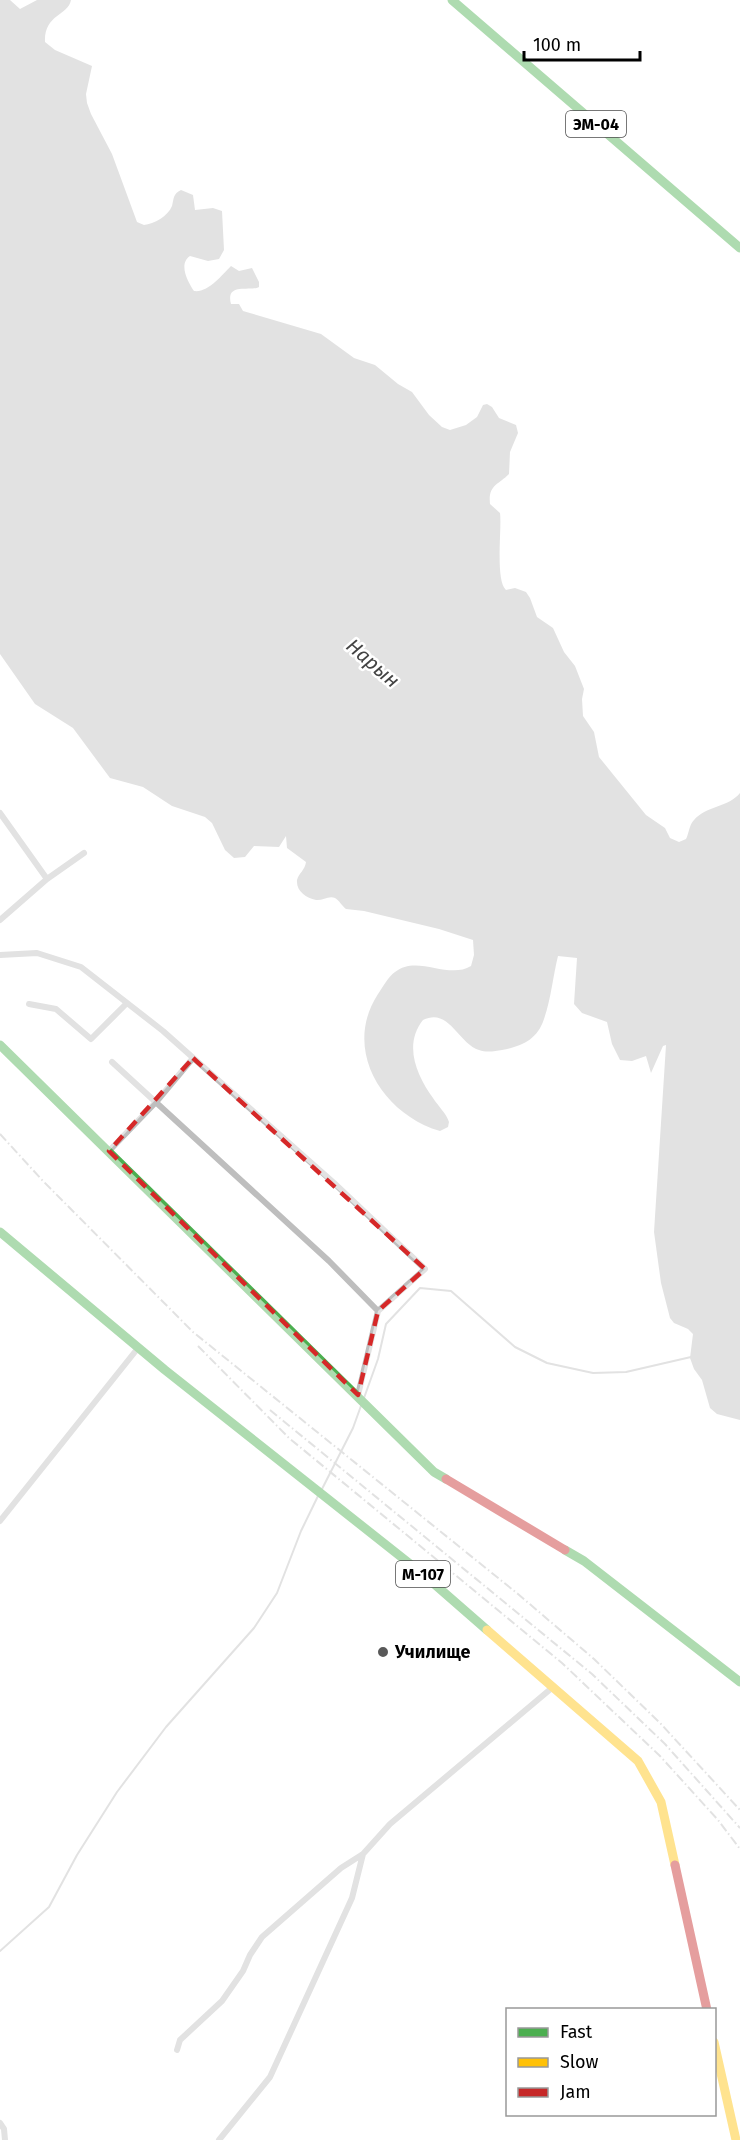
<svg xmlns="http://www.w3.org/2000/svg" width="740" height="2140" viewBox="0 0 740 2140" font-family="'Fira Sans',sans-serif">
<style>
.water{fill:#bfbfbf}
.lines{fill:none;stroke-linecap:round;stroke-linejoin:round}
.stream{stroke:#bfbfbf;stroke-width:2}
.street{stroke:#bebebe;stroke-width:6}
.fast{stroke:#4caf50;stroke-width:9}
.slow{stroke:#ffc107;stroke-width:9}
.jam{stroke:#c62828;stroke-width:9}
.rail{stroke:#bebebe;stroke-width:2;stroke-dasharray:9 3 1.5 3;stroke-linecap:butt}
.marked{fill:none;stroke:#d62828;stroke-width:4.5;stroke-dasharray:12 8;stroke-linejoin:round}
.poi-dot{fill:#595959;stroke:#fff;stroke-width:2}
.labels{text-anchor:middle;stroke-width:5;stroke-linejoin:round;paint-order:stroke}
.shield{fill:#fff;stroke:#4c4c4c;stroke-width:1.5}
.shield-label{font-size:16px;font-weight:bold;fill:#000}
.poi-label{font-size:18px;font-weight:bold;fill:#000;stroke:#fff;text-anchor:start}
.water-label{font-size:20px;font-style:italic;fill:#444;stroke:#fff}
</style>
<rect width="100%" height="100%" fill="#fff"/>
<path class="water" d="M0,0h10l10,9 17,-9h34c-3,16 -27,14 -26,42l10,8 37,16 -6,28 1,9 4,11 21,40 25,68 7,3c10,-1 24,-9 28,-19 2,-8 1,-12 9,-16l12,5 2,15 18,-2 9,3 2,39 -5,9 -11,2 -18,-5c-12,8 -2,26 4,35 14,2 28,-16 37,-25l8,5 13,-3 7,14v5c-8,5 -34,-5 -28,17h8l4,7 78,23 33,24 21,7 23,19 14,8 17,23 13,12 8,3 16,-5 11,-8 6,-12 4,-1 5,3 7,11 17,7 2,8 -8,19 -1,22c-11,11 -21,11 -19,30l10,9c2,16 -5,67 6,77l9,-2 11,4 4,6 7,19 16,11 11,24 11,14 9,23 -2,10 1,17 11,16 5,25 47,58 19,13 5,10 9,4 7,-3c3,-6 3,-14 8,-19 12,-14 35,-13 46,-27v627l-23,-6 -7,-6 -8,-28 -8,-11 -4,-11 3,-24 -5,-5 -14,-6 -4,-5 -9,-35 -7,-51 12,-187 -3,1 -12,27 -5,-17 -14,5 -12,-1 -8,-16 -5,-22 -25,-9 -8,-9 3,-46 -19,-2c-5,20 -7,43 -14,63 -7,21 -22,27 -42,31 -7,1 -15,3 -23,0 -21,-7 -30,-43 -56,-30 -20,25 -6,56 10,78 5,8 13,15 16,24l-1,5 -8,4c-58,-17 -98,-82 -62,-137 5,-7 10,-17 17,-22 22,-18 53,8 76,-6l3,-11 -1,-15 -34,-11 -75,-18 -18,-2c-4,-3 -7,-9 -11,-11 -6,-3 -13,3 -19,2 -10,-2 -20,-9 -19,-20 2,-7 8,-10 9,-18l-19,-14 -1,-12 -7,11 -25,-1 -9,11 -11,1 -9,-8 -13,-27 -7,-6 -33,-11 -29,-19 -33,-9 -37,-50 -38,-24 -35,-50z"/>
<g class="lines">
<path class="stream" d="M364,1398l14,-39 8,-35 34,-36 31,3 64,56 32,16 46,10 33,-1 65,-15
M321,1491l32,-63 9,-25
M0,1951l49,-44 28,-52 40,-63 49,-65 88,-99 23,-35 24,-62 17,-35"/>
<path class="street" d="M0,813l47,66
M0,920l47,-41 37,-26
M0,955l37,-2 44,14 82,64 171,152 91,86 -47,42
M29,1004l27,5 35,30 36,-36
M112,1062l217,199 49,50 -20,84
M109,1151l48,-50 36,-43
M0,1521l138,-173
M177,2050l3,-10 42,-39 21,-30 7,-16 12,-18 79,-69 22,-14
M0,2123l4,6 1,11
M219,2140l51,-63 82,-179 11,-44 27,-30 163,-137"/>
<path class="fast" d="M452,0l288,248
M0,1045l434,427 12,7
M0,1232l165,138 259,205 63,55
M565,1550l19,11 156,121"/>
<path class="slow" d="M487,1630l151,131 23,41 14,63
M714,2042l22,98"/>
<path class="jam" d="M446,1479l119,71
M675,1865l32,145"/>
<path class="rail" d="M0,1134l43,47 150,151 325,262 76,65 67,65 79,86
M198,1346l91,92 273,225 98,93 58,64 22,29
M270,1410l322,264 73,70 75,84"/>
</g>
<path d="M0 0H740V2140H0ZM193,1058l232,211 -47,42 -20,84 -249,-244z" fill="#fff" fill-opacity=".55" fill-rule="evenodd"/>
<path class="marked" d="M193,1058l232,211 -47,42 -20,84 -249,-244z"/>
<circle class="poi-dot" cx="383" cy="1652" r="6"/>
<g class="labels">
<g class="shield">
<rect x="566" y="111" width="60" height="26" rx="4.5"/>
<rect x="396" y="1561" width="54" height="26" rx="4.5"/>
</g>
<g class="shield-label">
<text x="596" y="130">ЭМ-04</text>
<text x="423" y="1580">М-107</text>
</g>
<g class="poi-label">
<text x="395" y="1658">Училище</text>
</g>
<g class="water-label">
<text transform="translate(373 663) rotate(41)" y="7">Нарын</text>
</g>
</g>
<rect x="506" y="2008" width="210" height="108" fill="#ffffff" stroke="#999999" stroke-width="1.5"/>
<rect x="518" y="2028" width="30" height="9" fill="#4caf50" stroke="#999999" stroke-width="1.5"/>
<text x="560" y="2038" font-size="18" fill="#000000">Fast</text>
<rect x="518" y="2058" width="30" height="9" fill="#ffc107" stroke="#999999" stroke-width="1.5"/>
<text x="560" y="2068" font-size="18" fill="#000000">Slow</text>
<rect x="518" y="2088" width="30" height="9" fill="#c62828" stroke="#999999" stroke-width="1.5"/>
<text x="560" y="2098" font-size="18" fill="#000000">Jam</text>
<path d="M524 51v9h116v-9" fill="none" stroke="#000000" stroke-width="3"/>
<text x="533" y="51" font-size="18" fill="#000000" stroke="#ffffff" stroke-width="4.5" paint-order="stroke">100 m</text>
</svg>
